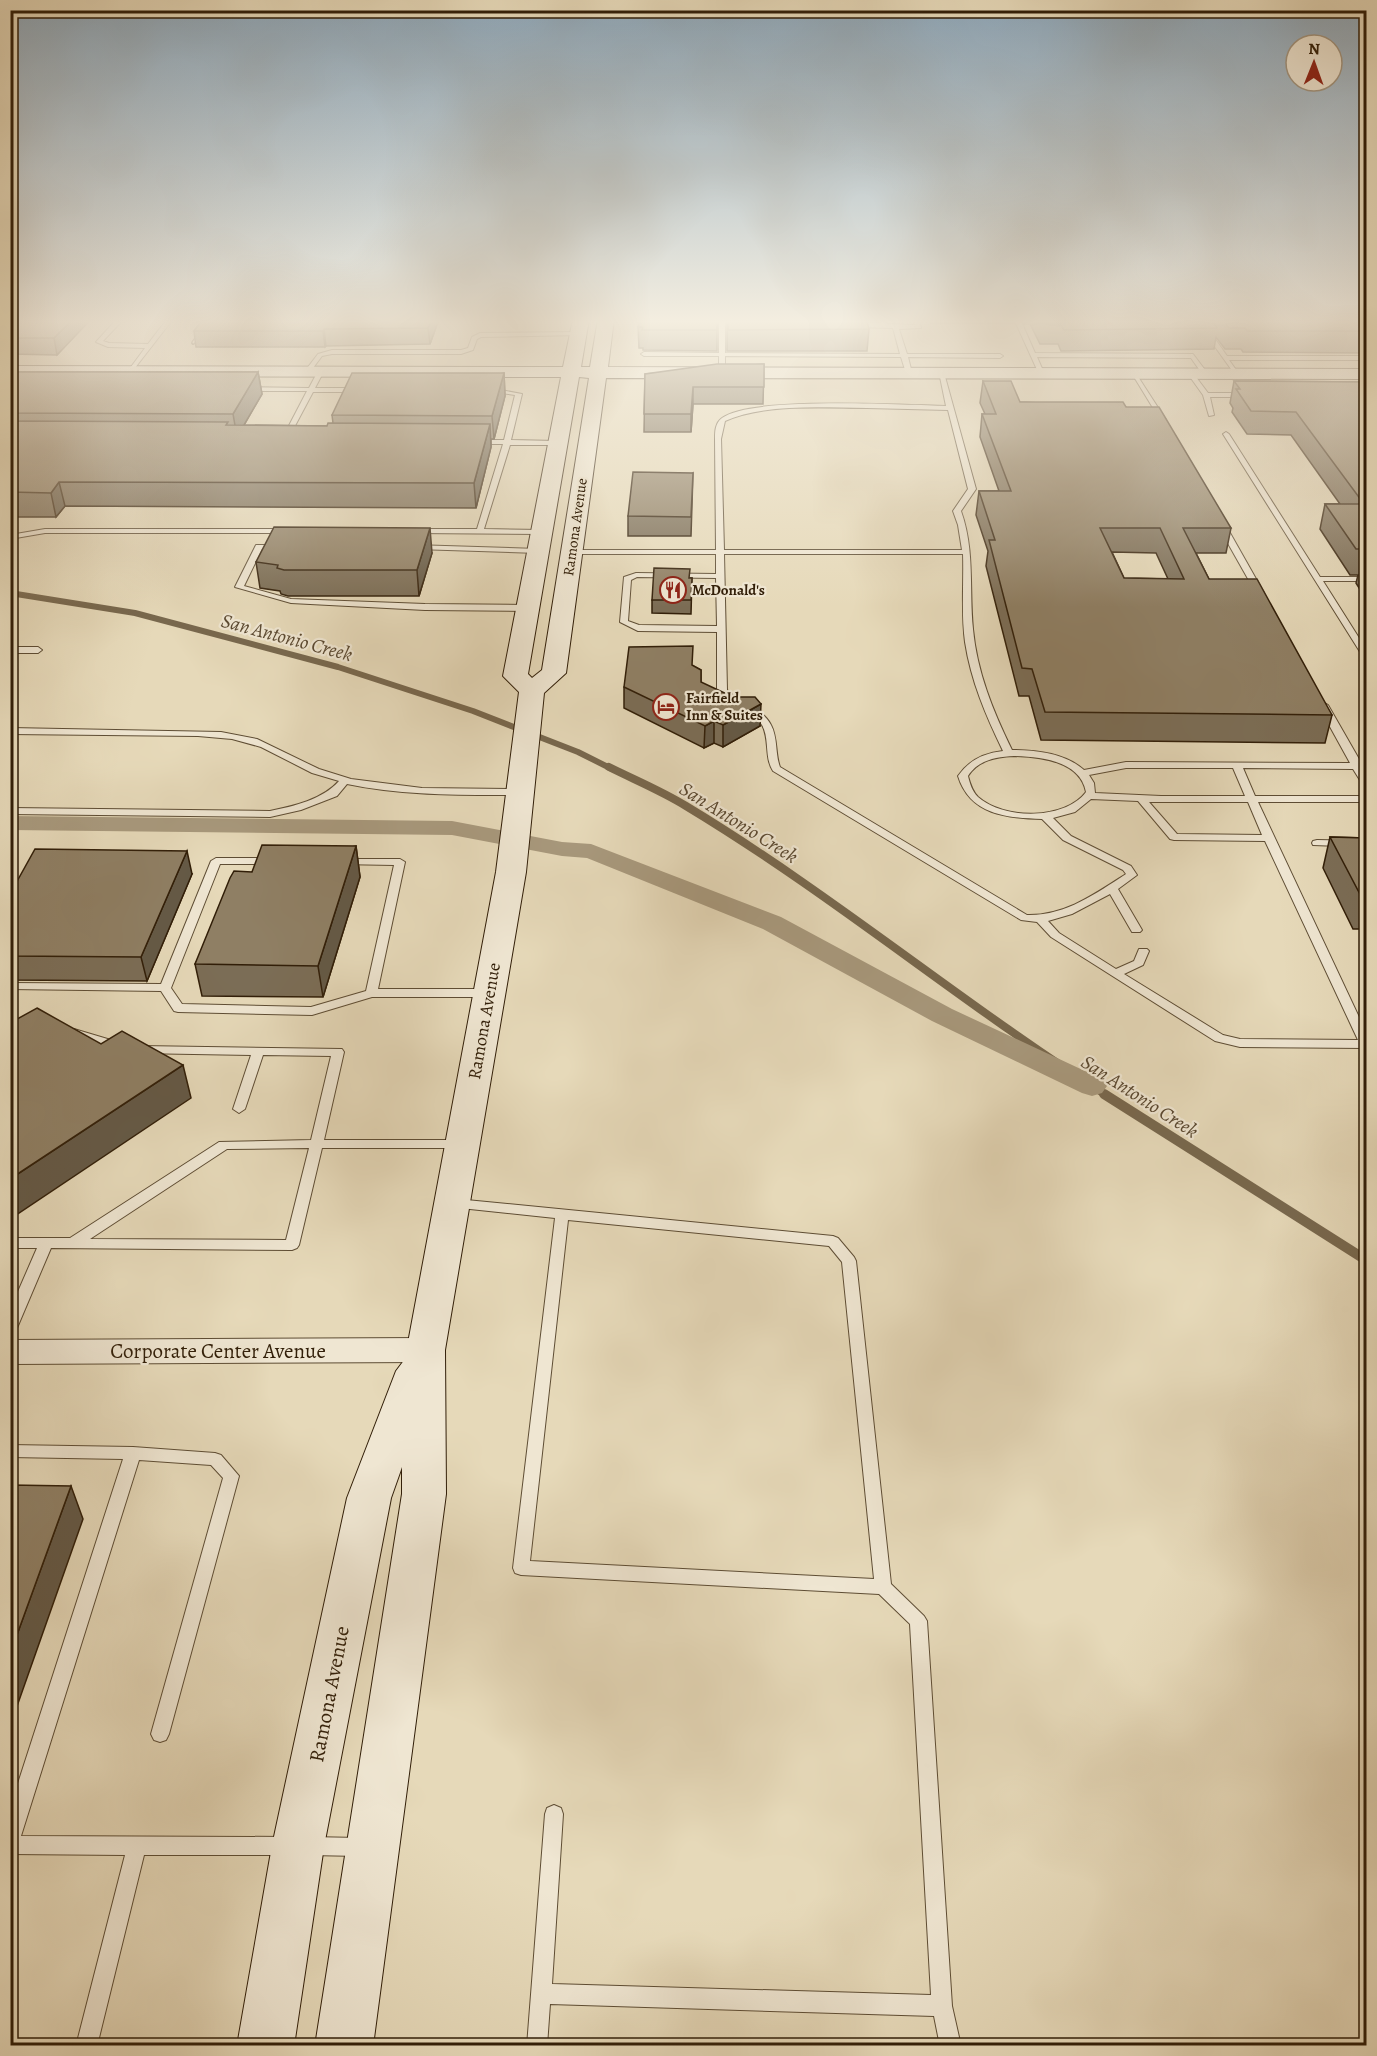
<svg xmlns="http://www.w3.org/2000/svg" width="1377" height="2056" viewBox="0 0 1377 2056" font-family="Alegreya,serif">
<style>
.lines{fill:none;stroke-linecap:round;stroke-linejoin:round}
.stream-far2{stroke:#78684e;stroke-width:6}
.stream-far1{stroke:#78684e;stroke-width:8}
.stream{stroke:#78684e;stroke-width:10}
.canal{fill:#a8997d;fill-rule:evenodd}
.lane-casing{stroke:#5e4d34;stroke-width:2}
.street-casing{stroke:#5e4d34;stroke-width:2}
.secondary-casing{stroke:#311e08;stroke-width:2}
.lane{fill:#efe6d2;fill-rule:evenodd}
.street{fill:#efe6d2;fill-rule:evenodd}
.secondary{fill:#efe6d2;fill-rule:evenodd}
.rail-casing{stroke:#311e08;stroke-width:4}
.rail{stroke:#efe6d2;stroke-width:2;stroke-dasharray:8;stroke-linecap:butt}
.wall{fill:#7b6d56;stroke:#311e08;stroke-width:1.5;fill-rule:evenodd}
.shaded-wall{fill:#645946;stroke:#311e08;stroke-width:1.5}
.building{fill:#8f7f64;stroke:#311e08;stroke-width:1.5;fill-rule:evenodd}
.labels{text-anchor:middle;stroke-width:4.5;stroke-linejoin:round;paint-order:stroke}
.far-street-label{font-size:15px;fill:#311e08;stroke:#efe6d2}
.far-poi-label{font-size:15px;font-weight:bold;fill:#311e08;stroke:#efe6d2;text-anchor:start}
.street-label{font-size:18px;fill:#311e08;stroke:#efe6d2}
.water-label{font-size:20px;font-style:italic;fill:#5b4931;stroke:#efe6d2}
.near-street-label{font-size:21px;fill:#311e08;stroke:#efe6d2}
</style>
<rect width="100%" height="100%" fill="#e6d9b9"/>
<filter id="stains"><feTurbulence type="fractalNoise" baseFrequency=".00333" numOctaves="4"/><feColorMatrix values="0 0 0 0 .2 0 0 0 0 .09 0 0 0 0 .02 0 0 0 .5 -.17"/></filter>
<radialGradient id="worn" r=".72"><stop offset=".6" stop-color="#630" stop-opacity="0"/><stop offset="1" stop-color="#630" stop-opacity=".3"/></radialGradient>
<g class="lines">
<path class="stream-far2" d="M10,593l125,20 203,54 135,44 105,41 34,17"/>
<path class="stream-far1" d="M609,767c26,13 53,24 77,39 146,88 277,198 420,289"/>
<path class="stream" d="M1104,1094l262,166"/>
<path class="canal" d="M10,816l442,5 110,21 29,2 190,73 171,92 150,70 5,7 -5,7 -10,3 -10,-3 -150,-72 -169,-92 -176,-71 -25,-2 -110,-21 -442,-5z"/>
<defs>
<path id="lane" d="M117,319h13l-9,3 -18,19 6,2 39,1 19,-25h6l-42,54 -3,-2 17,-23 -37,-1 -12,-5z
M719,319h6v34l175,1 -7,-26 -41,-1 -3,-2 3,-2h29v-4h4l2,5 28,1 -2,-6h6l2,9 -22,1 8,25h93l3,2 -3,2 -92,-1 4,16 -3,2 -3,-2 -5,-16 -176,-1v17l-3,2 -3,-2v-17h-75l-3,-2 3,-2 75,1z
M1014,319h6l15,34 158,1 15,20 -5,1 -12,-17 -154,-1 7,16 -5,1z
M1195,319h6l26,37h139v4h-137l10,14 -3,2z
M578,332l2,3 -99,2 -4,2 -4,11 -12,4h-129l-10,2 -12,16 -5,-1 13,-17 14,-4h129l7,-2 4,-11 8,-4z
M321,369l3,2 -9,17h44l3,2 -3,2h-46l-25,47 -3,2 -3,-2 25,-48h-63l-3,-2 3,-2 65,1 9,-17z
M939,372l5,1 32,116 -15,22c14,39 8,78 12,118 4,43 20,82 39,121 24,0 53,3 72,20l42,-8 224,1 -32,-58 5,-3 5,3 35,61 3,9v11l-3,-1 -10,-16 -110,-1 12,28h111v6h-108l108,230v16l-126,-1 -25,-6 -164,-104 -14,-15 -16,-2 -248,-149c-9,-14 -3,-32 -11,-46 -9,-16 -33,-20 -45,-35v-58l-79,-1 -18,-9 4,-45 12,-4 80,1v-20h-145l-4,-2 4,-2h145l-1,-111c0,-7 0,-16 7,-21 29,-22 182,-13 224,-12zM867,408l81,2 20,79 -15,22 5,14 4,25h-238l-3,-111 4,-18c40,-18 99,-13 142,-13zM724,554h239c1,30 -2,59 2,88 6,39 21,74 38,109 -19,2 -34,9 -45,25 12,39 49,42 84,43l21,21 60,30 3,4c-31,20 -61,42 -99,41l-247,-148c-5,-13 -2,-29 -9,-42 -9,-18 -32,-21 -44,-35zM637,577l79,1 1,48 -78,-1 -11,-4 3,-41zM1014,756c28,1 66,5 72,36 -21,28 -82,28 -108,5 -6,-6 -8,-13 -10,-21 10,-16 28,-19 46,-20zM1126,768h107l12,28h-84l-66,-3 -1,-10 -5,-8zM1091,799l47,2 32,38 4,1 91,1 93,199 -118,-1 -17,-4 -99,-61 19,-9 6,-14 -2,-2h-8l-5,12 -18,8 -57,-36 -11,-12 24,-7 38,-20 22,38h8l2,-2 -24,-41 19,-14 -6,-9 -60,-30 -18,-18 22,-6zM1149,802h99l14,33 -85,-1z
M1131,372h4l31,48 -1,1h-4z
M1189,373h4l15,20h39l3,2 -3,2h-37l4,18 -5,1 -6,-21 -15,-21z
M490,388l32,6 -11,46 46,1 3,2 -3,2h-47l-26,84 57,1 4,2 -4,2 -128,-1 -1,-2 4,-2h61l26,-85h-28l-3,-2 3,-2h29l11,-45 -27,-4v-2z
M1226,432l3,2 91,143h46v4h-43l43,68v9l-4,-3 -139,-221z
M1218,522l7,2 39,69 -1,2 -7,-2 -39,-69z
M45,529h243l4,2 -4,2h-243l-35,6v-4z
M256,545h23l4,2 -4,2h-17l-18,37 47,13 134,5 103,1 4,3 -4,3 -103,-1 -134,-7 -56,-16z
M413,545l125,4 4,2 -4,2 -122,-4 -4,-2z
M10,647h28l4,3 -4,3h-28z
M10,728l211,4 36,7 62,30 32,10 71,9 98,1 5,3 -5,3c-58,0 -116,1 -173,-11l-10,12 -36,14 -31,7 -260,-3v-6l260,3c24,-5 52,-11 69,-30l-27,-8 -51,-26 -29,-8 -34,-3 -188,-2z
M1317,840l49,1v6l-53,-2 -1,-2 1,-2z
M216,858h55l5,3 -5,3h-51l-49,124 11,16 129,3 55,-16 28,-126 -56,-1 -1,-2 5,-3h58l5,3 -27,127h110l6,4 -6,4h-116l-60,18 -134,-3 -4,-1 -13,-20 -151,-2v-6l151,1 50,-123z
M74,1029l47,14 2,3 -6,4 -47,-14 -2,-3 2,-3z
M140,1046l202,3 2,3 -20,88h137l7,4 -7,4h-139l-23,97 -2,3 -5,2 -241,-2 -34,80 -2,4 -5,1v-23l27,-62h-27v-10h60l149,-96 92,-2 20,-84 -68,-1 -18,54 -6,4 -6,-4 18,-54 -115,-2 -2,-3 2,-3zM309,1148l-23,92 -196,-1 137,-90z
M456,1199l377,37 5,2 16,19 2,4 35,323 33,32 3,5 25,385 9,40h-21l-6,-30 -384,-12 -3,42h-20l18,-232 2,-6 7,-3 7,3 2,6 -11,170 379,11 -21,-371 -31,-30 -358,-19 -6,-2 -2,-5 42,-350 -104,-11 -2,-3 2,-3zM568,1220l261,26 13,16 32,317 -344,-18z
M10,1445l123,2 82,6 6,2 18,21 -70,258 -3,6 -6,2 -6,-2 -3,-6 72,-256 -12,-13 -72,-5 -118,376 267,1 7,2 3,7 -3,7 -7,2h-144l-47,191h-21l49,-191 -115,-1v-46l113,-349 -113,-2z
M309,1837l51,1 7,2 3,7 -3,7 -7,2 -51,-1 -7,-2 -3,-7 3,-7z"/>
<path id="street" d="M425,1338l11,4 5,8 -5,8 -11,4 -415,2v-24z"/>
<path id="secondary" d="M573,319h16l-8,48h9l8,-48h16l-6,48 758,2v10l-760,-1 -40,295 -22,20 -18,179 -81,478 1,144 -73,552h-58l87,-552v-27l-11,31 -67,348 -30,200h-57l35,-200 75,-348 49,-127 9,-12 91,-487 23,-180 -16,-16 58,-299 -551,-1v-10l553,1zM579,377l10,1 -47,292 -10,8 -4,-4z"/>
</defs>
<use href="#lane" class="lane-casing"/>
<use href="#street" class="street-casing"/>
<use href="#secondary" class="secondary-casing"/>
<use href="#lane" class="lane"/>
<use href="#street" class="street"/>
<use href="#secondary" class="secondary"/>
<defs>
<path id="rail" d="M193,343l18,-24"/>
</defs>
<use href="#rail" class="rail-casing"/>
<use href="#rail" class="rail"/>
</g>
<path class="wall" d="M10,319h81l-34,36 -47,-1z
M203,319h236l-9,25 -104,2 -1,1h-129l-2,-16z
M717,319v32l-74,-1v-2h-4l-1,-21z
M727,319h139l3,10 -2,22h-140z
M930,319h84v4h-83z
M1021,319h342l3,3v31l-123,-1 -2,-3h-16l-9,-12 -2,12 -153,2 -3,-7h-18l-10,-20h-6z
M764,364l-1,40h-70l-2,28h-47l1,-58z
M10,372h248l4,22 -18,31 83,1 6,-3 -1,-8 172,-42 1,23 -11,43h-3v8l-15,61 -411,-2 -9,11h-46z
M983,381l37,21 106,5 105,121 -5,25h-30l13,26 123,136 -7,28 -284,-3 -12,-44h-10l-33,-130 2,-15 -12,-36 3,-24h20l-19,-54 2,-23h3l-5,-11zM1112,552l44,1 12,26 -44,-1z
M1234,381l132,1v217l-10,-16 2,-8h-8l-30,-46 5,-25h15l-49,-69 -44,-1 -15,-22 1,-4 -3,-5z
M693,473l-2,63h-63v-20z
M432,553l-13,43h-131l-7,-2 -1,-3 -20,-3 -4,-26z
M690,578h2l-1,36 -39,-1v-13z
M693,666l8,4v13l59,43 -37,21 -9,-4 -10,5 -80,-40v-21z
M1330,837l36,1v91h-13l-30,-61z
M356,846l4,31 -37,120 -121,-1 -7,-32 57,-92z
M192,874l-45,107 -137,-1v-86z"/>
<path class="shaded-wall" d="M73,319h18l-34,36 -3,-17z
M432,319h7l-9,25 -2,-16z
M324,329l2,17 -1,1 -2,-16z
M258,372l4,22 -25,43 -4,-23z
M504,373l1,23 -11,43 -2,-23z
M693,387v17l-2,28v-18z
M490,424l1,23 -15,61 -2,-25z
M59,482l6,24 -9,11 -5,-24z
M430,528l2,25 -13,43 -2,-26z
M761,704l-1,22 -37,21v-22z
M714,721v22l-10,5 1,-22z
M356,846l4,31 -37,120 -5,-31z
M187,851l5,23 -45,107 -6,-24z
M183,1065l8,33 -181,121v-40z
M71,1486l12,33 -73,207v-72z"/>
<path class="building" d="M10,319h63l-19,19h-44z
M203,319h229l-4,9 -104,1 -1,2h-129z
M640,319h77v11h-75l1,-3h-5z
M728,319h138l3,10 -141,1z
M1040,319h171l6,9 -153,2 -4,-7h-18z
M1222,319h141l3,3v9h-119l-2,-3h-16z
M717,364h47v23h-71l-2,27h-47l1,-40z
M10,372h248l-25,42 -223,-1z
M352,373h152l-12,43 -160,-1z
M983,381h28l9,21h103l3,5h33l72,121h-48l26,51h48l75,136 -287,-3 -13,-43 -10,-1 -33,-128h6l-16,-49h32l-29,-77h14zM1100,528h60l24,51 -60,-1z
M1234,381l132,1v167h-10l-31,-45h39l-68,-92 -45,-1 -15,-22h4z
M10,421l218,1 -2,3 101,1 1,-3 162,1 -16,59 -415,-1 -8,11 -41,-1z
M633,472l60,1 -2,44 -63,-1z
M274,527l156,1 -13,42h-133l-7,-2 1,-3 -22,-3z
M1362,557h4v6z
M654,568l36,1 -1,9h3l-1,22h-39z
M693,646l-1,19 9,5v12l32,15h22l6,7 -38,21 -9,-4 -9,5 -81,-39 5,-40z
M1330,837l36,1v60h-4z
M262,845l94,1 -38,120 -123,-2 35,-86 4,-7 18,1z
M35,849l152,2 -46,106 -131,-1v-62z
M37,1008l64,36 21,-13 61,34 -173,114v-156z
M10,1485l61,1 -61,168z"/>
<linearGradient id="sky" x2="0" y2="1"><stop stop-color="#8ea9bd"/><stop offset="0.53" stop-color="#f4eee0"/><stop offset="1" stop-color="#f4eee0" stop-opacity="0"/></linearGradient>
<rect width="1377" height="607" fill="url(#sky)"/>
<defs>
<symbol id="restaurant-ring" viewBox="-11 -11 22 22"><circle r="9.5" fill="#efe6d2" stroke="#8f2418" stroke-width="1.5"/><path d="M-5-6h1v4h1v-4h1v4h1v-4h1v5L-1.5 .5V6h-2V.5L-5-1ZM5-6V6H3V1.5H1.5Q1.5-4 5-6Z" fill="#8f2418"/></symbol>
<symbol id="hotel-ring" viewBox="-11 -11 22 22"><circle r="9.5" fill="#efe6d2" stroke="#8f2418" stroke-width="1.5"/><path d="M-6-4.5h1.5V1H6V5H4.5V3h-9V5H-6ZM-4 0a1.8 1.8 0 1 1 3.6 0ZM.5 0V-2.5h3Q6-2.5 6 0Z" fill="#8f2418"/></symbol>
</defs>
<g fill-rule="evenodd">
<use href="#restaurant-ring" x="658" y="575" width="30" height="30"/>
<use href="#hotel-ring" x="651" y="692" width="30" height="30"/>
</g>
<g class="labels">
<g class="far-street-label">
<text transform="translate(575 527) rotate(-82)" y="5">Ramona Avenue</text>
</g>
<g class="far-poi-label">
<text x="692" y="595">McDonald's</text>
<text x="686" y="703">Fairfield<tspan x="686" dy="17">Inn &amp; Suites</tspan></text>
</g>
<g class="street-label">
<text transform="translate(484 1021) rotate(-80)" y="6">Ramona Avenue</text>
</g>
<g class="water-label">
<text transform="translate(287 637) rotate(15)" y="7">San Antonio Creek</text>
<text transform="translate(739 822) rotate(32)" y="7">San Antonio Creek</text>
<text transform="translate(1140 1096) rotate(33)" y="7">San Antonio Creek</text>
</g>
<g class="near-street-label">
<text x="218" y="1358">Corporate Center Avenue</text>
<text transform="translate(329 1694) rotate(-79)" y="7">Ramona Avenue</text>
</g>
</g>
<rect width="1377" height="2056" fill="none" stroke="#e6d9b9" stroke-width="36"/>
<rect x="12" y="12" width="1353" height="2032" fill="none" stroke="#311e08" stroke-width="3"/>
<rect x="18" y="18" width="1341" height="2020" fill="none" stroke="#311e08" stroke-width="1.5"/>
<g transform="translate(1314 63) rotate(1)"><circle r="28" fill="#efe6d2" stroke="#a39681" stroke-width="1.5"/>
<path d="M0-4.5L10 22L0 15L-10 22Z" fill="#8f2418"/>
<text y="-9" font-size="16" font-weight="bold" text-anchor="middle" fill="#311e08">N</text>
</g>
<rect width="100%" height="100%" filter="url(#stains)"/>
<rect width="100%" height="100%" fill="url(#worn)"/>
</svg>
